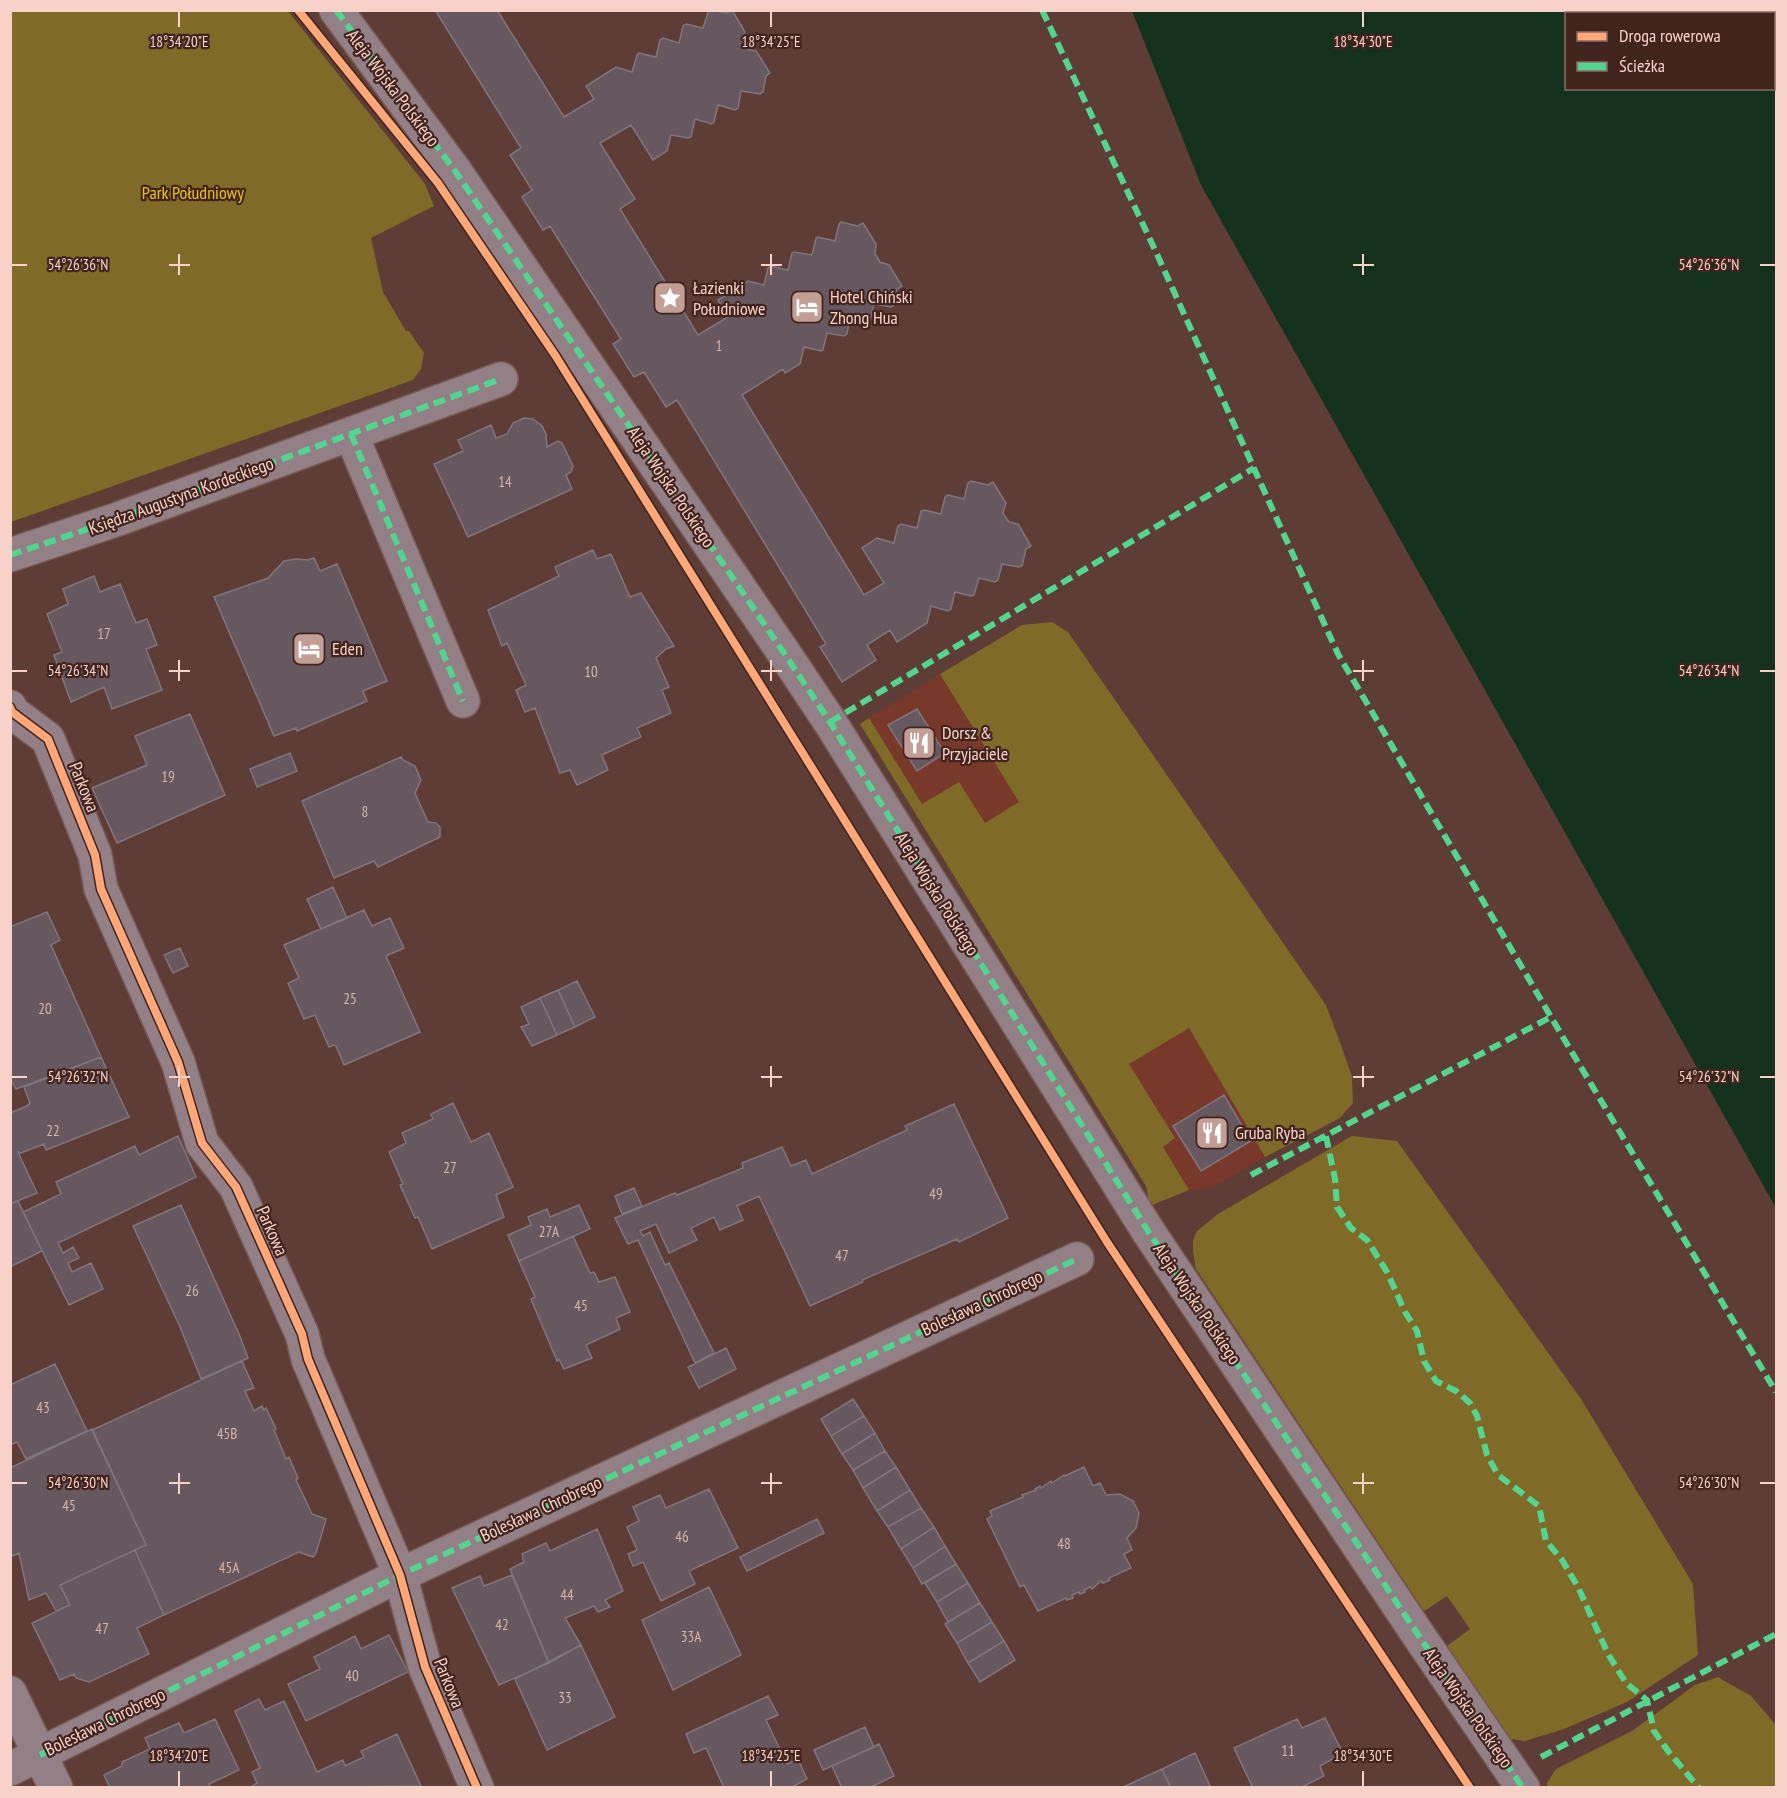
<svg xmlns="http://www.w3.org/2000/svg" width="1787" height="1798" viewBox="0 0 1787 1798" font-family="'PT Sans Narrow',sans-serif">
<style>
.built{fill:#78392b}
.green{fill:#806a28}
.water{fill:#14311d;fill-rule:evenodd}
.building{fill:#675860;stroke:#81757d;stroke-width:1.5}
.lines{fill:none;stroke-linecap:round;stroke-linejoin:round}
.minor-casing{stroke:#765a54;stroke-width:36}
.minor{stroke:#938086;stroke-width:33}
.quiet{stroke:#53d58f;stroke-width:6;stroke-dasharray:12 6;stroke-linecap:butt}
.cycleway-casing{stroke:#41241e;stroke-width:11}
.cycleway{stroke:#fea87a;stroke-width:8}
.ticks{fill:none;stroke:#f8d2c8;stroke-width:2}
.labels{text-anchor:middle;stroke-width:4.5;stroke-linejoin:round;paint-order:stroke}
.number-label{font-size:15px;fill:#d4b4ae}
.street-label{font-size:18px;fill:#f8d2c8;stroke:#41241e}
.park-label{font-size:18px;fill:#efc611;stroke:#41241e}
.poi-label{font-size:18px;fill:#f8d2c8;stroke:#41241e;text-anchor:start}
.ticks-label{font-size:15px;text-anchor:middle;fill:#f8d2c8;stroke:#41241e;stroke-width:4.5;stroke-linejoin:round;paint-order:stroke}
</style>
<rect width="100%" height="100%" fill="#5e3d36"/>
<path class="built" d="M940,674l80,128 -36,21 -62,-19 -53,-86z
M1189,1028l76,129 -53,31 -23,2 -27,-43 13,-8 -46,-75z"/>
<path class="green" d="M11,10l277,1 137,173 9,22 -63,32 12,54 23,39h3l15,22 -3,16 -8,11 -402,142z
M1052,622l16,10 258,373 15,40 11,32 1,26 -13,15 -75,39 -76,-129 -60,36 46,74 -12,9 26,43 -39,16 -4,-20 -286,-462 9,-6 53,86 37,-22 26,41 34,-21 -79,-128 82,-49z
M1352,1136l45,5 184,258 112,185 5,71 -71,47 -63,27 -39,12 -14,-2 -64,-93 23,-17 -23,-33 -23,15 -228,-342 -3,-17v-12l4,-9 21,-17z
M1718,1677l33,19 24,28 1,4v59h-229v-4l9,-14 76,-38 63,-46z"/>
<path class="water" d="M1132,11h644v1197l-575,-1023zM1566,14h208v74h-208z"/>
<path class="building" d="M435,10h62l67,107 30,-18 -8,-13 30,-19 16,5 5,-17 2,-2 17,4 4,-17 3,-2 16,5 4,-17 3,-2 17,4 6,-18 18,3 5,-3 13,22 -2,9 4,8 9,2 14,22 -4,3 -3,16 -3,2 -19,-3 -3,17 -3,2 -17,-5 -4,17 -2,2 -17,-5 -4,18 -3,1 -17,-3 -4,16 -14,9 -22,-35 -31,18 35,56 -15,10 78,126 30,-18 -10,-17 30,-19 16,4 4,-17 3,-2 17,4 4,-17 2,-1 18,3 4,-17 2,-1 17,4 4,-17 2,-2 17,4 5,-3 13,21 -1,10 5,8 9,3 13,21 -5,3 -4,17 -2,1 -17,-3 -4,16 -2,2 -18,-4 -3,16 -3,2 -17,-3 -4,17 -2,1 -17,-4 -4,17 -15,9 -2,-4 -41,26 122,200 20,-12 -22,-35 15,-10 17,5 4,-17 3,-2 16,4 4,-17 3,-1 17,4 4,-17 3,-2 16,4 4,-16 3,-2 17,4 5,-3 13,21 -3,10 6,9 9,2 13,22 -5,3 -4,17 -3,1 -17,-3 -4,16 -3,2 -16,-4 -5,17 -3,1 -16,-4 -4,17 -3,2 -17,-5 -4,17 -30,19 -7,-12 -23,15 9,15 -34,22 -22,-35 6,-3 -149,-244 -11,7 -22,-35 -10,5 -21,-33 8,-5 -29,-46 -42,-67 -7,4 -21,-33 10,-7 -22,-35 11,-7z
M524,418l9,1 9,7 4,8 1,13 11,-6 4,2 11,23 -2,6 -5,3 6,14 -104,48 -34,-73 29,-13 -5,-11 33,-15 5,13 11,-4 6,-11z
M593,550l4,9 14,-5 19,43 11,-4 33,53 -8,3 -10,9 13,29 -7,3 9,23 -34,15 4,9 -39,18 6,15 -31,15 -7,-15 -10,3 -25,-65 -10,4 -9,-22 10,-5 -19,-42 -5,3 -14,-36 71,-34 -4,-9z
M314,558l6,13 17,-7 50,117 -24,10 4,10 -70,30 -1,-3 -22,8 -60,-139 54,-19 16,-17 12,-2 12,1z
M94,576l6,16 20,-8 16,39 11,-4 10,26 -11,4 16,41 -50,19 -8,-22 -33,15 -17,-47 8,-3 -15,-38 21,-10 -5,-15z
M917,709l28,44 -28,18 -29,-46z
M190,714l35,81 -108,48 -25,-55 55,-23 -12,-29z
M290,753l7,18 -40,16 -7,-18z
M401,757l2,3 12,6 6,14 -6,13 13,29 8,1 4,4v10l-62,30 -4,-6 -40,17 -32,-77z
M333,887l14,31 -26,11 -14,-30z
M364,910l8,16 18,-8 14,30 -18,8 34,76 -76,33 -8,-19 -2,-1 -5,2 -14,-32 -11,4 -16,-36 11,-5 -15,-33z
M47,912l13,28 -9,5 50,112 -85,32 -6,-11v-151z
M180,948l8,18 -15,7 -9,-18z
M577,981l18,36 -20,10 -17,-37z
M558,990l17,37 -18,8 -17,-37z
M540,998l17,37 -25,11 -11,-19 8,-3 -8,-17z
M101,1057l28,60 -83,33 -2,-6 -23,9 -3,-1 19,41 -27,11v-91l17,-7 3,-3 -6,-16z
M1224,1095l27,46 -50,30 -28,-45z
M453,1103l18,39 18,-9 24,54 -17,8 8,22 -72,32 -14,-32 -3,1 -15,-33 3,-1 -14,-32 17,-9 -4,-10 31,-14 -2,-5z
M954,1104l54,114 -49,24 -2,-3 -95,41 1,2 -53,24 -51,-110 -22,10 6,14 -23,10 -6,-13 -23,11 6,12 -28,13 -13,-29 -16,7 3,5 7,-4 15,33 4,-2 45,90 -19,10 -57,-123 -10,4 -13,-26 60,-25 2,2 66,-27 -1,-5 40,-16 9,19 15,-6 6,14 95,-44 -2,-4z
M178,1136l18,41 -138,66 5,10 10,-6 6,11 -11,5 4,9 19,-9 12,26 -34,16 -46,-93 38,-18 -5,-12 79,-36 4,9z
M634,1188l8,18 -20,8 -7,-18z
M18,1201l24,50 -32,16v-63z
M181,1205l58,129 9,24 -47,21 -21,-52 -47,-101z
M579,1205l11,24 -71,32 -11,-26 23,-10 -3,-8 19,-8 3,8z
M573,1236l17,37 4,-1 5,10 16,-5 15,35 -14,6 4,11 -34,16 6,13 -28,11 -5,-10 -2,2 -26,-62 4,-2 -16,-36z
M726,1348l10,21 -37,19 -11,-21z
M242,1361l12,27 -9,3 9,20 8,-5 2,4 2,-2 10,21 -2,1 12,29 3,-2 9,21 -2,2 16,34 14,5 -1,4 -9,30 -3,4 -14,-5 -135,63 -29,-65 11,-5 -54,-115z
M55,1364l32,67 -61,28 -9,-17 -7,3v-60z
M853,1399l11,17 -33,20 -10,-17z
M864,1416l11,17 -33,21 -11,-18z
M92,1429l54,116 -86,40 10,20 -14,6 -10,-18 -17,7 -10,-47 -6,3 -3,-5v-83z
M875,1433l10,18 -32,19 -11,-16z
M885,1451l11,16 -33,21 -10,-18z
M896,1467l14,23 -33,21 -14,-23z
M1084,1467l9,19 7,-3 6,12 14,-1 13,7 6,12 -3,15 -9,10 5,12 -8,4 7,14 -22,10 1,2 -7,3 -2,-2 -9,8 -2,-2 -6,3 1,2 -5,2 -1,-2 -7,3 1,3 -6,2 -1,-2 -28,13 -14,-26 -4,2 -33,-68 5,-3 -2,-5 33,-14 -1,-2 14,-5 -1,-1 5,-3 1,2 10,-7 1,2 12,-8 1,1z
M709,1489l29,59 -49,23 6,13 -34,17 -18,-39 -10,4 -5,-12 9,-4 -10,-23 12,-6 -6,-14 27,-12 6,13z
M910,1490l11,18 -33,19 -11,-16z
M921,1508l13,19 -33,22 -13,-22z
M817,1519l7,14 -77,38 -7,-14z
M934,1527l11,19 -32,22 -12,-19z
M597,1529l26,62 -18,9 5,7 -12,5 -4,-6 -29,12 16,27 -32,18 -39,-94 14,-7 -2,-8 24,-11 4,8z
M945,1546l11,18 -34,20 -9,-16z
M135,1550l29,65 -27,13 12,26 -60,28 -13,-4 -2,-4 -14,6 -28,-57 38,-18 -10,-20z
M956,1564l12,19 -31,19 -12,-19z
M512,1575l37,88 -50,22 -47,-97 28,-12 4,10z
M968,1583l12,20 -32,19 -11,-20z
M709,1587l32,68 -68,35 -31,-70z
M980,1603l12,19 -35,21 -12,-19z
M992,1622l12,19 -36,22 -11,-20z
M389,1635l19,37 -102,49 -18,-37 32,-15 -6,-12 41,-21 6,13z
M1004,1641l11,19 -35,22 -12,-19z
M581,1645l34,72 -68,33 -32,-71z
M768,1696l10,19 -12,5 21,44 11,-5 9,20 -17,9h-66l-18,-40 -12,5 -8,-19z
M259,1699l6,11 19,-9 33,71 26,-12 2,6 19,-9 -3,-6 36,-17 24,52 -172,2 8,-5 -5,-11 8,-4 -25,-57z
M1325,1718l18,35 -23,13 4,10 -24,12h-47l-19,-40 63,-29 5,9z
M215,1719l24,51 -30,14 2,4h-101l-6,-13 18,-9v-4l28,-13 -5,-11 34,-15 5,10z
M865,1727l9,20 -51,23 -9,-20z
M879,1744l15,32 -25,12h-27l-10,-22z
M1195,1753l16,35h-40l-9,-19z
M1162,1769l9,19h-50z"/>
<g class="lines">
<defs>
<path id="minor" d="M336,10l119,161 331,485 44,66 318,509 273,408 102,149
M351,434l112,267
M10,555l108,-36 383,-140
M10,707l2,5 36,27 47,116 6,34 77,173 24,81 34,44 66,147 6,25 92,216 25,92 52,121
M10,1693l46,95
M10,1769l390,-194 677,-316"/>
</defs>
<use href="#minor" class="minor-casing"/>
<use href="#minor" class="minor"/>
<path class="quiet" d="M336,10l119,161 331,485 44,66 318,509 273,408 102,149
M1042,10l114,242 182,402 226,385 212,353
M351,434l112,267
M10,555l108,-36 383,-140
M830,722l424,-254
M1326,1136l9,43 2,28 14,21 16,12 20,32 18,40 12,19 7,30 12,20 20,10 14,12 7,13 10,39 11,20 41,31 7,35 16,19 16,27 30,67 18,29 21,17 7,31 14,20 31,37
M1251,1175l300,-158
M40,1755l360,-180 677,-316
M1541,1757l235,-123"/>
<defs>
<path id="cycleway" d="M298,10l140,173 117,172 552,887 363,546
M10,707l2,5 36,27 47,116 6,34 77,173 24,81 34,44 66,147 6,25 92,216 25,92 52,121"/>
</defs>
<use href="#cycleway" class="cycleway-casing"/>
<use href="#cycleway" class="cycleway"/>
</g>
<path class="ticks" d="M179,12v15M771,12v15M1363,12v15M179,254v21M771,254v21M1363,254v21M12,265h15M169,265h21M761,265h21M1353,265h21M1760,265h15M179,660v21M771,660v21M1363,660v21M12,671h15M169,671h21M761,671h21M1353,671h21M1760,671h15M179,1066v21M771,1066v21M1363,1066v21M12,1077h15M169,1077h21M761,1077h21M1353,1077h21M1760,1077h15M179,1473v21M771,1473v21M1363,1473v21M12,1483h15M169,1483h21M761,1483h21M1353,1483h21M1760,1483h15M179,1771v15M771,1771v15M1363,1771v15"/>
<defs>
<symbol id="sight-square" viewBox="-11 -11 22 22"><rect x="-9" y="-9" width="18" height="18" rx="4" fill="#c29e95" stroke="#41241e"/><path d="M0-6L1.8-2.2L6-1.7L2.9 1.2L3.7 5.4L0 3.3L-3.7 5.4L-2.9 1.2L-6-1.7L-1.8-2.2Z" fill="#fff"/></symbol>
<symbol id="hotel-square" viewBox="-11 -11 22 22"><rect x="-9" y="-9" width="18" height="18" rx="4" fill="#c29e95" stroke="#41241e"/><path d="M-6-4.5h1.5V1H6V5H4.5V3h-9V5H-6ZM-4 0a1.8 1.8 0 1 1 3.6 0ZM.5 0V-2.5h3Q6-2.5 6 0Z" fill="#fff"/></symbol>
<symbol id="restaurant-square" viewBox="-11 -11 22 22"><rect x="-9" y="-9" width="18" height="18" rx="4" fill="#c29e95" stroke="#41241e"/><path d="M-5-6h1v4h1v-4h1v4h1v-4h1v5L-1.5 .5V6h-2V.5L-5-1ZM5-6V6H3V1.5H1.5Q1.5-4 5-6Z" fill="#fff"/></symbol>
</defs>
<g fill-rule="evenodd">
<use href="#sight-square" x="651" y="279" width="38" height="38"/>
<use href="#hotel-square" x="788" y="288" width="38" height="38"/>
<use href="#hotel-square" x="290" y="630" width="38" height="38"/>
<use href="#restaurant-square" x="900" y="724" width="38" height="38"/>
<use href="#restaurant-square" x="1193" y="1114" width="38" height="38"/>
</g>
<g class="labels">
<g class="number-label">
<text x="719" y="351">1</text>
<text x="505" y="487">14</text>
<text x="104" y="639">17</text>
<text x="591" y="677">10</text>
<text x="168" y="782">19</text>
<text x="365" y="817">8</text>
<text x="350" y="1004">25</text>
<text x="45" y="1014">20</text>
<text x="53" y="1136">22</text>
<text x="450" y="1173">27</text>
<text x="936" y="1199">49</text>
<text x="549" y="1237">27A</text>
<text x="842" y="1261">47</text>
<text x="192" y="1296">26</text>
<text x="581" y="1311">45</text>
<text x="43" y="1413">43</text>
<text x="227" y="1439">45B</text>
<text x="69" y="1511">45</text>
<text x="682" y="1542">46</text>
<text x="1064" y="1549">48</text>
<text x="229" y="1573">45A</text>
<text x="567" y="1600">44</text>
<text x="502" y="1630">42</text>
<text x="102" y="1634">47</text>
<text x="691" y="1642">33A</text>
<text x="352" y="1681">40</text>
<text x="565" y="1703">33</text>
<text x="1288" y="1756">11</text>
</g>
<g class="street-label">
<text transform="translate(393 88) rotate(53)" y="6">Aleja Wojska Polskiego</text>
<text transform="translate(671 487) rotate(56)" y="6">Aleja Wojska Polskiego</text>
<text transform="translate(181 496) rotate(-20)" y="6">Księdza Augustyna Kordeckiego</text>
<text transform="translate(84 787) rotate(68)" y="6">Parkowa</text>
<text transform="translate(937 894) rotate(58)" y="6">Aleja Wojska Polskiego</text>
<text transform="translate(272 1231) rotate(66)" y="6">Parkowa</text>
<text transform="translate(982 1303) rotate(-25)" y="6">Bolesława Chrobrego</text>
<text transform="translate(1197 1304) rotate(56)" y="6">Aleja Wojska Polskiego</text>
<text transform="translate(541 1509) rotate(-25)" y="6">Bolesława Chrobrego</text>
<text transform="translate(449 1683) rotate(68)" y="6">Parkowa</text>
<text transform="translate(1468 1708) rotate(55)" y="6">Aleja Wojska Polskiego</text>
<text transform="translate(105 1722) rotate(-26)" y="6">Bolesława Chrobrego</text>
</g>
<g class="park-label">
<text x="193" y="199">Park Południowy</text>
</g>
<g class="poi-label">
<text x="693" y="294">Łazienki<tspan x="693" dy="21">Południowe</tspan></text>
<text x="830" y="303">Hotel Chiński<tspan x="830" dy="21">Zhong Hua</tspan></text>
<text x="332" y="655">Eden</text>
<text x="942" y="739">Dorsz &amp;<tspan x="942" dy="21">Przyjaciele</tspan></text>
<text x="1235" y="1139">Gruba Ryba</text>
</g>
</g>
<g class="ticks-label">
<text x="179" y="47">18°34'20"E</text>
<text x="771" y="47">18°34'25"E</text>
<text x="1363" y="47">18°34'30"E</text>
<text x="78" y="270">54°26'36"N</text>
<text x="1709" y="270">54°26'36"N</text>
<text x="78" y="676">54°26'34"N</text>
<text x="1709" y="676">54°26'34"N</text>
<text x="78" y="1082">54°26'32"N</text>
<text x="1709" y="1082">54°26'32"N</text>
<text x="78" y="1488">54°26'30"N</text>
<text x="1709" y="1488">54°26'30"N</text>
<text x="179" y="1761">18°34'20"E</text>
<text x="771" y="1761">18°34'25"E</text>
<text x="1363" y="1761">18°34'30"E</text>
</g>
<rect width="1787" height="1798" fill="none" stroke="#f8d2c8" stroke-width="24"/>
<rect x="1565" y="12" width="210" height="78" fill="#41241e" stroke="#8a6a62" stroke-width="1.5"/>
<rect x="1577" y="32" width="30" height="9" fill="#fea87a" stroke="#8a6a62" stroke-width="1.5"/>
<text x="1619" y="42" font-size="18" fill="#f8d2c8">Droga rowerowa</text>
<rect x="1577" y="62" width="30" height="9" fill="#53d58f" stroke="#8a6a62" stroke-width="1.5"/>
<text x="1619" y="72" font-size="18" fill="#f8d2c8">Ścieżka</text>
</svg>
